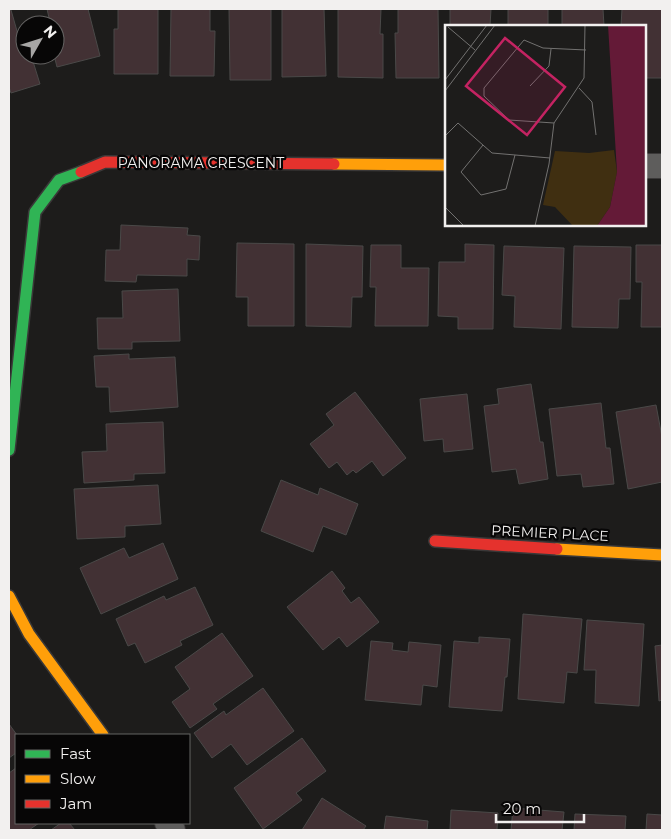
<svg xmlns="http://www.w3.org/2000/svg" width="671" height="839" viewBox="0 0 671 839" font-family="Montserrat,sans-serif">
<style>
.building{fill:#423134;stroke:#4a4948}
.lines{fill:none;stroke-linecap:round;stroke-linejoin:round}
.street-casing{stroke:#3a3838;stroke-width:26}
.fast-casing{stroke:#3a3838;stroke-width:14}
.slow-casing{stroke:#3a3838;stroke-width:14}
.jam-casing{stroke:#3a3838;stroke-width:14}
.street{stroke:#5e5d5c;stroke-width:24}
.fast{stroke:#30b455;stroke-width:11}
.slow{stroke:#ff9f0a;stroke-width:11}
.jam{stroke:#e5322d;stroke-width:11}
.labels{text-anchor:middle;stroke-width:4.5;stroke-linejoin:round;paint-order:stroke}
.street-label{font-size:14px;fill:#f2f0ef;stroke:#070606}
.inset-road{fill:none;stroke:#727170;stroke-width:1}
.view{fill:#c42362;fill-opacity:0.15;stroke:#c42362;stroke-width:2.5}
.inset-edge{fill:none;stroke:#f2f0ef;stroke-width:2.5}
</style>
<rect width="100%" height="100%" fill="#1d1c1b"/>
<path class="building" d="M47,9h41l12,47 -43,11 -3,-12 1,-30h-8l-1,-2 4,-1z
M118,9h40v65h-44v-45h4z
M171,9h39v22h5l-1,45h-44z
M229,9h42v71h-41z
M282,9h42l2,67 -44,1z
M338,9h43l-1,25h3v44l-45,-1z
M398,9h40l1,69h-43l-1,-45h3z
M450,9h41l-1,17h-40z
M508,9h40v17h-40z
M562,9h41l1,17h-42z
M622,9h40v69h-17v-52h-24z
M11,10l12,42 2,-1v4h6l9,29 -29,9 -2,-6v-76z
M121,225l67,3 -1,7 13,1 -1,24 -12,-1v17l-50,-1 -1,7 -31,-1 1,-31h14z
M237,243l57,1v82h-46v-29h-12z
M306,244l57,2 -1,51h-10l-1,30 -45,-1z
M465,244l29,1 -1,84h-35v-12l-20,-1 1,-54h26z
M371,245h30v23h28l-1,58h-53l1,-39h-6z
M636,245h26v82h-21l1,-45h-6z
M504,246l60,2 -3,81 -47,-2 1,-31 -13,-1z
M574,246l57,1 -1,52h-11l-1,29 -46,-1z
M178,289l2,52 -48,1v7h-34l-1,-31h26l-1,-27z
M129,354v5l46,-2 3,50 -68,5 -1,-25h-13l-2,-31z
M531,384l9,58h3l5,37 -29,5 -3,-15 -24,3 -8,-66 15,-2 -2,-15z
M355,392l51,66 -23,18 -11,-15 -16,12 -3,-3 -6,5 -10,-13 -8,6 -19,-24 24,-19 -8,-11z
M467,394l6,55 -29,3 -1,-13 -19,2 -4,-42z
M601,403l5,45h4l4,36 -31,3 -2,-13 -24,2 -8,-67z
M656,405l6,32v45l-34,7 -12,-77z
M163,422l2,51 -31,1v6l-50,3 -2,-31 25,-1 -1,-27z
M281,480l37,15 2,-7 38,16 -12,31 -23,-9 -10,26 -52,-21z
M158,485l3,39 -36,2v11l-48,2 -3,-50z
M163,543l15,36 -77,35 -21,-46 44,-20 5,10z
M332,571l13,17 -3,3 9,12 8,-6 20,25 -32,25 -8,-10 -16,13 -36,-43z
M195,587l18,38 -33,16 2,4 -37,18 -10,-20 -7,3 -12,-27 48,-23 2,4z
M523,614l59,5 -5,54 -10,-1 -3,31 -46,-4z
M587,620l57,4 -5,82 -44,-3 1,-33h-12z
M222,633l31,43 -40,28 4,5 -27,19 -18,-26 18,-13 -15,-22z
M479,637l31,2 -3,38h-2l-3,34 -53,-4 5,-66 25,2z
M371,641l22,2 -1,7 16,2 1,-10 32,3 -4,42 -14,-2 -2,20 -56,-5z
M662,645v55l-3,1 -4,-55z
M263,688l31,43 -47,34 -16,-21 -19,14 -18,-25 30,-22 2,4z
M9,724l8,11 -1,18 -7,5z
M302,738l24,33 -30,22 6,7 -39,29 -29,-41z
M16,768v55h23l-10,7h-20v-57z
M322,798l44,28 -3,4h-61z
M513,808l51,4 -2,18h-51z
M451,810l47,3 -1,17h-47z
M575,814l51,2 -1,14h-51z
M647,814l15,1v15h-16z
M386,816l42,5 -1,9h-43z
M61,823h8l6,7h-24z"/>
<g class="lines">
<defs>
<path id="street" d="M645,166h17
M167,823l6,7"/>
<path id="fast" d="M9,450l26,-238 24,-32 22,-8"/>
<path id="slow" d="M334,164l112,1
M557,549l105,6
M9,596l20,38 74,101"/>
<path id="jam" d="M81,172l24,-10 229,2
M435,541l122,8"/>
</defs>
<use href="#street" class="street-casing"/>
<use href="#fast" class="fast-casing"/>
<use href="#slow" class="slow-casing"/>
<use href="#jam" class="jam-casing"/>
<use href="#street" class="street"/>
<use href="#fast" class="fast"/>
<use href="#slow" class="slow"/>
<use href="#jam" class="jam"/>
</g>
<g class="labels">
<g class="street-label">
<text x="201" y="168">PANORAMA CRESCENT</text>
<text transform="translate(550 533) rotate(3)" y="5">PREMIER PLACE</text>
</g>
</g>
<g transform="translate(445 25)">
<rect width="201" height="201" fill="#1d1c1b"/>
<path d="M169,125l3,22 -7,35 -13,19h-24l-18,-19 -12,-2 12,-54 34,2z" fill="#402f11"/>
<path d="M163,0h38v201h-49l13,-19 7,-35z" fill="#641a37"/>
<path class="inset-road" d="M3,2l27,23M0,55l42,-55M85,61l19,-20 2,-17M134,63l13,14 4,33M0,66l50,-66M109,98l-45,-3 -25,-24v-8l40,-48 19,8 43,2M0,111l13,-13 34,30 58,5M38,120l-22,27 20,23 25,-6 9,-34M0,182l19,19M90,201l14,-62 5,-41 30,-45 1,-53"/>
<path class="view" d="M60,13l60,49 -38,48 -61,-49z"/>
<rect width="201" height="201" class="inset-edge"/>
</g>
<rect width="671" height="839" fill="none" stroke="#f2f0ef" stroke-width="20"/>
<rect x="15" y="734" width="175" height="90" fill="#070606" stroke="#656463"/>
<rect x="25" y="750" width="25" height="8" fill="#30b455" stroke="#656463"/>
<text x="60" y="759" font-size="15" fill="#f2f0ef">Fast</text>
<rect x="25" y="775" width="25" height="8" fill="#ff9f0a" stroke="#656463"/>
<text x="60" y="784" font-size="15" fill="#f2f0ef">Slow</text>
<rect x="25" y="800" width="25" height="8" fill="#e5322d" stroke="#656463"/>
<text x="60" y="809" font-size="15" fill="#f2f0ef">Jam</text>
<g transform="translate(40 40) rotate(51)"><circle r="24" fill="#070606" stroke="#656463"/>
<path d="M0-4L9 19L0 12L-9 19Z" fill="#a7a6a5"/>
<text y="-8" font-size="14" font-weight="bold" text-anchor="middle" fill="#f2f0ef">N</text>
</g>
<path d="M496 814v8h88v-8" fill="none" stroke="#f2f0ef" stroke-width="2.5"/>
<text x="503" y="814" font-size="15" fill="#f2f0ef" stroke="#070606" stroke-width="4" paint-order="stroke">20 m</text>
</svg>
